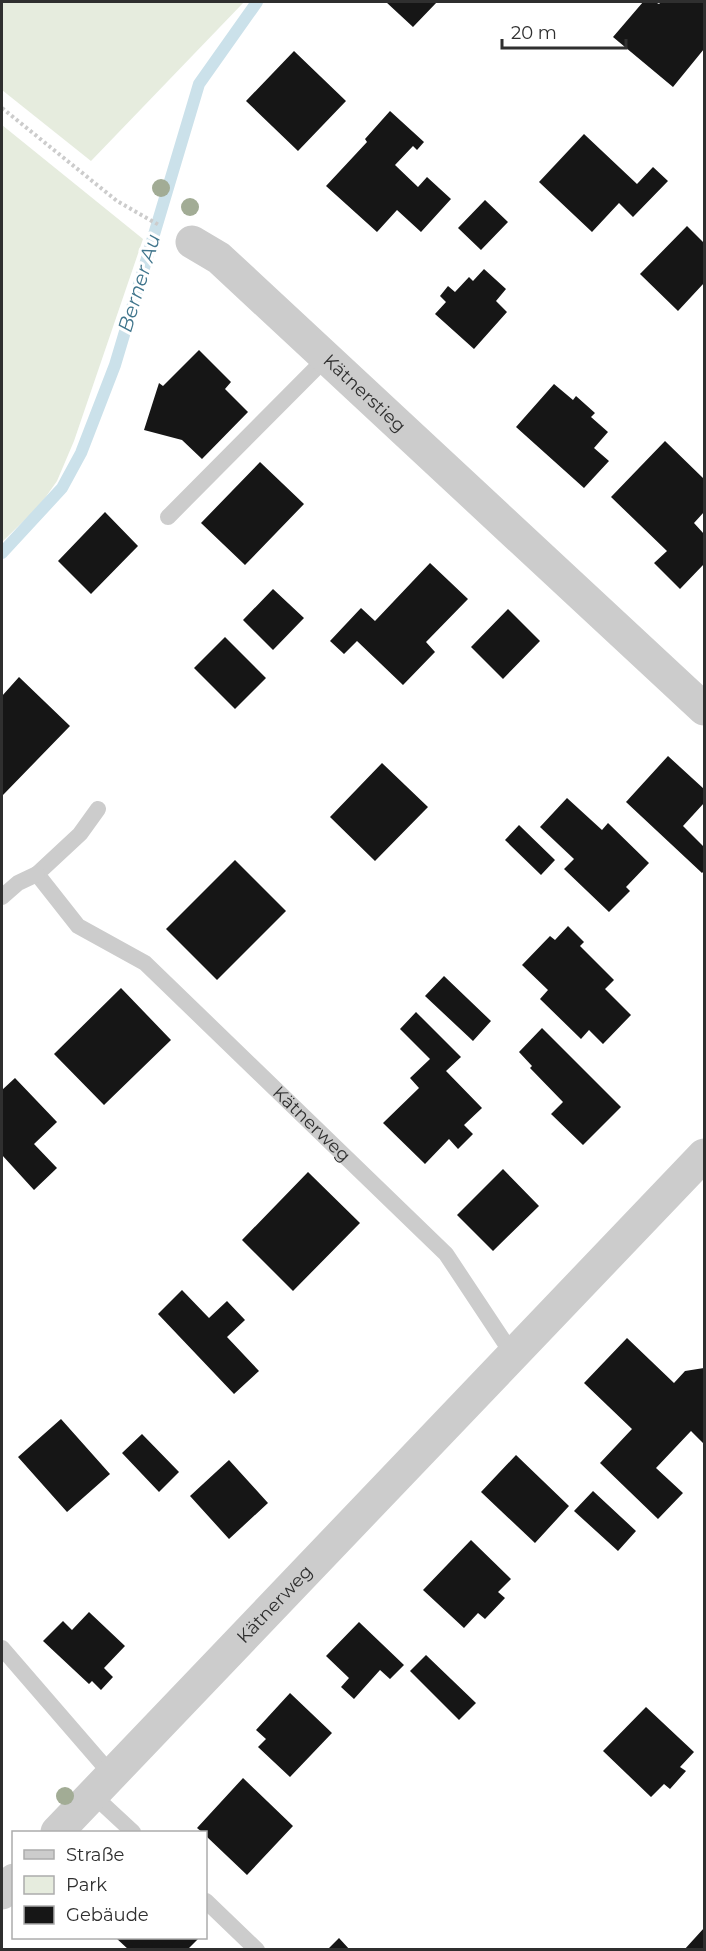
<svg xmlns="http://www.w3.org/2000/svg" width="706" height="1951" viewBox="0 0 706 1951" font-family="Montserrat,sans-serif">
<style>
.green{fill:#e6ecde}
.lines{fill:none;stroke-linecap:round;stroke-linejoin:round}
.stream{stroke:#cbe1ea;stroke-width:12}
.building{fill:#161616}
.path{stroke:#ccc;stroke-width:4;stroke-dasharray:3 3;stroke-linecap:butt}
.service{stroke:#ccc;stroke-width:16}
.minor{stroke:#ccc;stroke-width:33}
.tree{fill:#a2ac95}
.labels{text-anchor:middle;stroke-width:6;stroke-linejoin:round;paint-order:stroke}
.street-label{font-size:18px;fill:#2f2f2f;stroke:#fff}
.water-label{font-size:20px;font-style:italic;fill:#41768d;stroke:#fff}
</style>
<rect width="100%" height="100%" fill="#fff"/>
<path class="green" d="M2,2h242l-153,159 -89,-71z
M2,125l141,114 -69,202 -17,40 -17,24 -38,37z"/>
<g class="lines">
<path class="stream" d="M2,553l60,-65 19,-35 34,-88 84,-281 58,-82"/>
</g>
<path class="building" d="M386,2h51l-24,25z
M643,2h12l4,2 2,-2h43v47l-31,38 -60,-50z
M294,51l52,50 -48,50 -52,-50z
M390,111l34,31 -7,8 -4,-4 -18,19 23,22 9,-10 24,22 -30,33 -24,-22 -20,22 -51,-46 41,-44 -2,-3z
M584,134l53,50 16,-17 15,14 -35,36 -14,-14 -27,29 -53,-50z
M485,200l23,22 -27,28 -23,-22z
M687,226l17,17v40l-26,28 -38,-37z
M484,269l22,20 -10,12 11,11 -33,37 -39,-35 11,-12 -6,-6 8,-10 7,6 14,-15 4,4z
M199,350l32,32 -6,7 23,23 -46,47 -20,-19 -38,-10 15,-47 4,3z
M554,384l19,16 3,-4 19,17 -4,4 17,15 -14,16 15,13 -25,27 -68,-61z
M665,441l39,38v33l-10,11 10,11v30l-24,25 -26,-26 13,-12 -56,-54z
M260,462l44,42 -59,61 -44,-42z
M105,512l33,34 -47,48 -33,-33z
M430,563l38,36 -42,43 9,10 -32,33 -46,-44 -13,13 -14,-13 31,-33 14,13z
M273,589l31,29 -31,32 -30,-30z
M508,609l32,32 -37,38 -32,-32z
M225,637l41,41 -31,31 -41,-41z
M19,677l51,49 -67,69 -1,-1v-98z
M668,756l36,33v14l-21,23 21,21v24l-2,2 -76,-71z
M382,763l46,44 -53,54 -45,-44z
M567,798l35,32 6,-7 41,40 -23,24 4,4 -21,21 -45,-43 10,-10 -34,-32z
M519,825l36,35 -14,15 -36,-35z
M235,860l51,51 -69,69 -51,-51z
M568,926l16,16 -4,4 34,34 -9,9 26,26 -28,29 -14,-14 -8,9 -41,-40 8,-9 -26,-25 28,-29 5,4z
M444,976l47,45 -18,20 -48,-45z
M121,988l50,52 -67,65 -50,-51z
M416,1012l45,45 -15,14 36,37 -18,17 9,9 -15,15 -9,-10 -24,25 -42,-41 36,-35 -9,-10 20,-19 -30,-30z
M542,1028l79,79 -38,38 -32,-31 12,-12 -33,-34 2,-2 -13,-14z
M15,1078l42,44 -23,22 23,24 -23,22 -32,-35v-65z
M503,1169l36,37 -46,45 -36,-36z
M308,1172l52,51 -67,68 -51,-51z
M182,1290l27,28 18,-17 18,19 -18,17 32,34 -25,23 -76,-80z
M627,1338l47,45 11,-12 19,-3v76l-13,-13 -35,37 27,25 -25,26 -58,-56 32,-34 -48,-46z
M61,1419l49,55 -43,38 -49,-55z
M142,1434l37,38 -20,20 -37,-39z
M516,1455l53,51 -34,37 -54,-51z
M229,1460l39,43 -39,36 -39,-43z
M593,1491l43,40 -18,20 -44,-40z
M471,1540l40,39 -13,13 7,6 -20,21 -7,-6 -14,15 -41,-38z
M89,1612l36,34 -21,22 9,9 -12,13 -9,-9 -3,3 -46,-43 20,-20 9,9z
M359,1622l45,43 -14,14 -10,-9 -26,29 -13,-12 8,-9 -23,-22z
M426,1655l50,48 -17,17 -49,-49z
M290,1693l42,40 -42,44 -32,-30 8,-8 -10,-9z
M646,1707l48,45 -14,15 6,4 -16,18 -6,-5 -13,13 -48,-46z
M243,1778l50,48 -46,49 -41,-39v-4h-4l-5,-4z
M704,1928v22h-20z
M116,1938h83l-12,12h-58z
M339,1938l11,12h-23z"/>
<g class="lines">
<path class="path" d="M2,108l115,93 42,24"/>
<g class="service">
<path d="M168,517l158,-159"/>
<path id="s1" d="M98,809l-18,25 -43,40 41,52 67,37 301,291 67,101"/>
<path d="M2,897l16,-14 19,-9"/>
<path d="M2,1648l109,126"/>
<path d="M92,1794l41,38"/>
<path d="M206,1901l51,49"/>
</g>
<g class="minor">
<path id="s2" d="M192,242l27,16 485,451"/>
<path id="s3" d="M57,1832l647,-677"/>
<path d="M2,1893l12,-13"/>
</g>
</g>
<g class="tree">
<circle cx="161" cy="188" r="9"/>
<circle cx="190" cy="207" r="9"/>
<circle cx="65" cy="1796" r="9"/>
</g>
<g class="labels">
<g class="street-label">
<text dy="6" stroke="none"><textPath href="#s2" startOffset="230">Kätnerstieg</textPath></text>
<text dy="6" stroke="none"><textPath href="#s1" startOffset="464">Kätnerweg</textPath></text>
<text dy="6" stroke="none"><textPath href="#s3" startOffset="315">Kätnerweg</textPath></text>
</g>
<g class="water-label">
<text transform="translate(139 283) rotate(-73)" y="7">Berner Au</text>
</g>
</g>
<rect width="706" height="1951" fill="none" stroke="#2f2f2f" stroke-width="6"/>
<rect x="12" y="1831" width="195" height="108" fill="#ffffff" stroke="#acacac" stroke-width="1.5"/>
<rect x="24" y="1850" width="30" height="9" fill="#cccccc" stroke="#acacac" stroke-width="1.5"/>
<text x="66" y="1861" font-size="18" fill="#2f2f2f">Straße</text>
<rect x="24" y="1876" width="30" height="18" fill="#e6ecde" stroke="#acacac" stroke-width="1.5"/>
<text x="66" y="1891" font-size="18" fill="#2f2f2f">Park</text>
<rect x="24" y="1906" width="30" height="18" fill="#161616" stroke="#acacac" stroke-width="1.5"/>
<text x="66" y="1921" font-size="18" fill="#2f2f2f">Gebäude</text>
<path d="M502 39v9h124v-9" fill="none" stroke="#2f2f2f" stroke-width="3"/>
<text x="511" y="39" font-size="18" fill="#2f2f2f" stroke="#ffffff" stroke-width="4.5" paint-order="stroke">20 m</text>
</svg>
